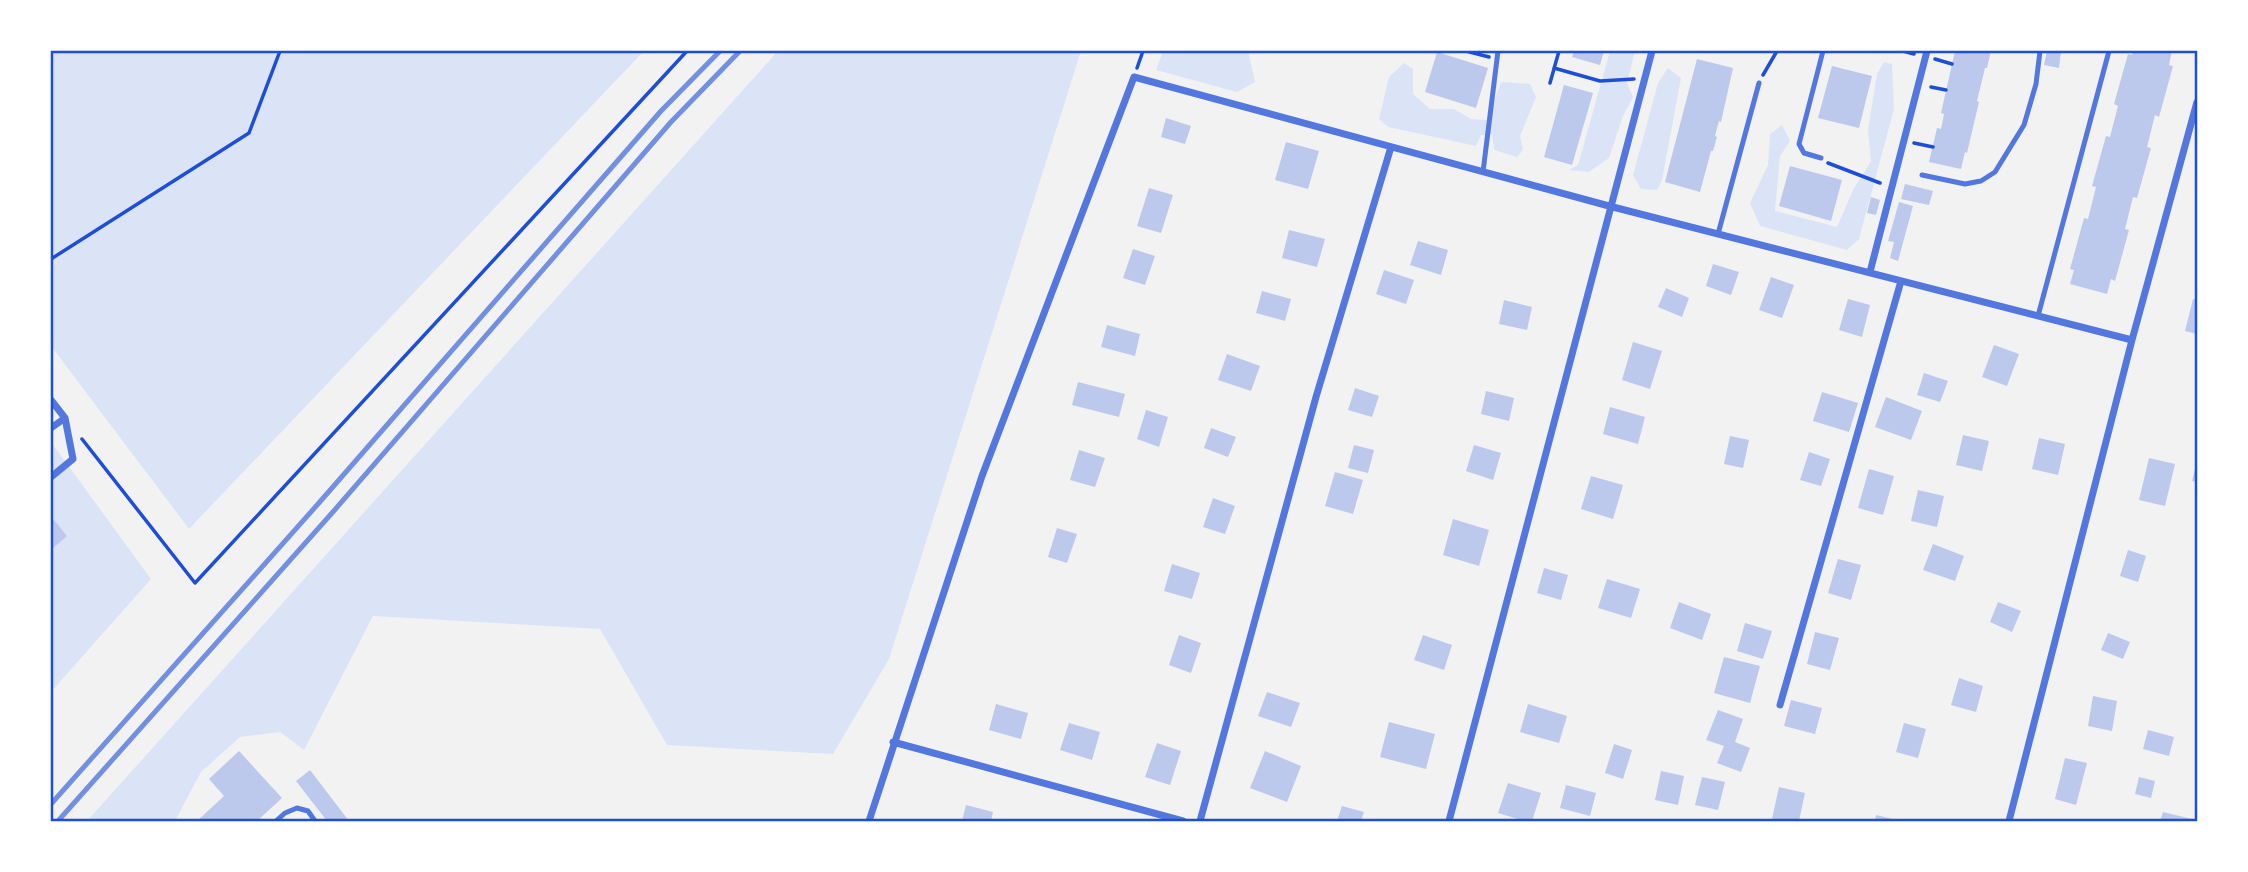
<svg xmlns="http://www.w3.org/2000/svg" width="2248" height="872" viewBox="0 0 2248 872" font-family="Montserrat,sans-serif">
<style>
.green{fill:#dbe4f7}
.building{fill:#bdc9ec}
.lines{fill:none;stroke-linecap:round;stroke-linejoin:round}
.path{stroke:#1d4ed8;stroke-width:3.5}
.service{stroke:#5277de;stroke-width:5}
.minor{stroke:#5277de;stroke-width:7}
.rail{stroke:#7290e2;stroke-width:5}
.neatline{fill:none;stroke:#1d4ed8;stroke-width:2.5}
</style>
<rect width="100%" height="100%" fill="#f2f2f2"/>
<path class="green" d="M51,51h593l-455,478 -138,-183z
M778,51h303l-192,608 -56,95 -166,-9 -67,-116 -227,-13 -69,134 -24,-18 -40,5 -39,35 -26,49h-88z
M1163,51h88l-2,4 6,27 -18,10 -81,-22z
M1610,51h25l-8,32 6,14 -10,19 -14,42 -20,14 -20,-2 9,-5z
M1884,62l8,2 2,45 -35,130 -12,11 -87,-24 -10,-23 18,-38 2,-31 12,-9 8,16 -10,15 -5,55 62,16 16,-37 18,-29 -3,-31 9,-56z
M1404,63l9,6v25l17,15h24l17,10 17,1 13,-38 29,2 6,13 -16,39 3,14 -6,7 -23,-7 -2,-15h-11l-5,11 -88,-19 -9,-8 10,-42z
M1668,68l13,10 -19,102 -5,10 -16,-1 -8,-14 25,-92z
M51,442l100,137 -100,113z"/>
<path class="building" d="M1574,51h30l-4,14 -28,-8z
M1955,51h36l-4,17h-2l-8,33 2,1 -12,51 -2,-1 -4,17 -32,-7 8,-34 4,1 3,-15 -3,-1z
M2047,51h14l-2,17 -15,-3z
M2133,51h39l-3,14 4,1 -14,51 -4,-2 -8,32 4,1 -14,50 -4,-1 -8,32 4,1 -14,51 -4,-2 -4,15 -37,-10 4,-14 -4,-1 14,-51 4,1 8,-32 -4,-1 14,-50 4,1 8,-31 -4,-2 14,-50 4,1z
M1437,52l51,16 -12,40 -51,-16z
M1697,59l36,9 -12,54 -2,-1 -4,15 2,1 -4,14h-2l-11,41 -35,-10z
M1832,66l40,10 -13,52 -41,-10z
M1564,85l29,8 -21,72 -28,-8z
M1166,118l25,8 -6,18 -24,-7z
M1286,142l33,9 -11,38 -33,-9z
M1790,166l52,14 -11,41 -52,-15z
M1905,184l28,7 -4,14 -28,-6z
M1149,188l24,7 -12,38 -24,-7z
M1871,197l9,3 -4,15 -9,-2z
M1899,202l14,4 -15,55 -8,-3 4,-16 -6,-1z
M1289,230l36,9 -8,28 -35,-9z
M1418,241l30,9 -7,25 -31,-10z
M1133,249l22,7 -10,29 -22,-7z
M1713,264l26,8 -8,23 -25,-9z
M1384,270l30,10 -8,24 -30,-10z
M1771,277l23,8 -12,33 -23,-8z
M1666,288l23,10 -7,19 -24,-10z
M1262,291l29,8 -6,22 -29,-8z
M1848,299l22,6 -8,32 -23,-7z
M2193,299l4,1v34l-12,-3z
M1504,300l28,7 -5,23 -28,-6z
M1107,325l33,9 -5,22 -34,-9z
M1633,342l29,9 -12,38 -28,-9z
M1994,345l25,9 -12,32 -25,-9z
M1227,354l33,12 -9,25 -33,-11z
M1924,373l24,8 -8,21 -23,-7z
M1078,382l47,12 -6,23 -47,-12z
M1355,388l24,8 -7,21 -24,-7z
M1486,391l28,7 -5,23 -28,-7z
M1822,392l36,11 -9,29 -36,-11z
M1886,397l36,14 -11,29 -36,-13z
M1610,407l35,10 -7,27 -35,-10z
M1146,410l22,7 -9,30 -22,-8z
M1211,428l25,9 -8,20 -24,-9z
M1963,435l26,6 -7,30 -26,-6z
M1730,436l19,4 -6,28 -19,-4z
M2039,438l26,6 -7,31 -26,-6z
M1354,445l20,5 -6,23 -20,-5z
M1474,445l27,8 -8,27 -27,-9z
M1079,450l26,8 -10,29 -25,-7z
M1809,452l21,7 -9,27 -21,-6z
M2149,458l26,6 -10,42 -26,-6z
M2196,464h1v18l-5,-1z
M1869,469l25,7 -11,39 -25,-7z
M1335,472l28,8 -10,34 -28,-8z
M1591,476l32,9 -10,34 -32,-10z
M1918,490l26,6 -7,31 -26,-6z
M1213,498l22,8 -10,28 -22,-7z
M1453,519l36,11 -10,36 -36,-11z
M54,520l13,16 -15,13 -1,-26z
M1057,528l20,6 -10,29 -19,-6z
M1933,544l31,12 -9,25 -32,-11z
M2128,550l18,6 -8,26 -18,-6z
M1838,559l23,6 -10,35 -23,-7z
M1172,564l28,9 -8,26 -28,-8z
M1544,568l24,7 -7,25 -24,-7z
M1607,579l33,10 -9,29 -33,-10z
M1679,602l32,12 -9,26 -32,-12z
M1998,602l23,9 -9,21 -22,-10z
M1745,623l27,8 -9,28 -26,-8z
M1815,632l24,6 -9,32 -23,-6z
M2108,633l22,9 -7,17 -22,-9z
M1179,635l22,8 -10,30 -22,-8z
M1423,635l29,10 -8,25 -30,-10z
M1724,657l36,9 -10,37 -36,-10z
M1959,678l24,8 -7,26 -25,-7z
M1267,692l33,11 -9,24 -33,-11z
M2093,696l24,5 -5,30 -24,-5z
M1791,700l31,8 -7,26 -31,-8z
M996,704l32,9 -7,26 -32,-9z
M1528,704l39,12 -8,27 -39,-11z
M1718,710l25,9 -8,23 15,6 -9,24 -24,-9 7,-17 -18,-6z
M1389,722l46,12 -9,35 -46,-12z
M1069,723l31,9 -8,28 -32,-10z
M1904,723l22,6 -8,29 -22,-6z
M2148,730l26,7 -5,19 -26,-7z
M1157,743l24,8 -11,34 -25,-8z
M1614,744l18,6 -9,29 -18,-6z
M239,751l43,47 -25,23h-60l27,-25 -15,-17z
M1265,751l36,15 -14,36 -37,-14z
M2065,758l22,5 -11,42 -21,-6z
M310,770l39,51h-22l-31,-40z
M1661,771l23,5 -6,29 -23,-5z
M1702,777l23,5 -7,28 -23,-5z
M2139,777l16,4 -4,17 -16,-4z
M1508,783l33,10 -9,28h-8l-26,-8z
M1566,785l30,8 -6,23 -30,-8z
M1779,787l26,6 -6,28 -27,-2z
M966,805l27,7 -2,9h-29z
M1342,806l22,6 -3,9h-24z
M2163,812l33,8v1h-36z
M1876,815l21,5v1h-22z"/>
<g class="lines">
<path class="path" d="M1466,51l23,6
M1903,51l11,3
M1935,59l17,5
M1137,68l6,-17
M1554,68l46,13 34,-2
M1763,75l14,-24
M1550,83l9,-32
M1931,87l15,3
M1914,143l19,4
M1828,163l52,20
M51,259l198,-126 31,-82
M82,439l113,144 492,-532"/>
<path class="service" d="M1821,158l-17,-5 -5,-9 24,-93
M1483,172l15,-121
M1922,175l43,9 16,-3 14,-9 29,-47 12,-41 4,-33
M1718,234l41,-151
M2038,316l71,-265
M276,821l9,-8 12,-5 11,3 7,10"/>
<path class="minor" d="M1870,272l57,-221
M51,400l14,18 8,41 -22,18
M51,428l14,-10
M1780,705l121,-424
M893,742l290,79
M869,821l113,-345 152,-399 475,129 523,134
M1200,821l116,-424 75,-250
M1449,821l203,-770
M2009,821l123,-481 65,-238"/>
<path class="rail" d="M51,804l267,-300 343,-393 59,-60
M58,821l274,-308 339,-391 69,-71"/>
</g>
<rect width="2248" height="872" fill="none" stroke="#ffffff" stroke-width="105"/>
<rect x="52" y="52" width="2144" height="768" class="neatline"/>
</svg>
